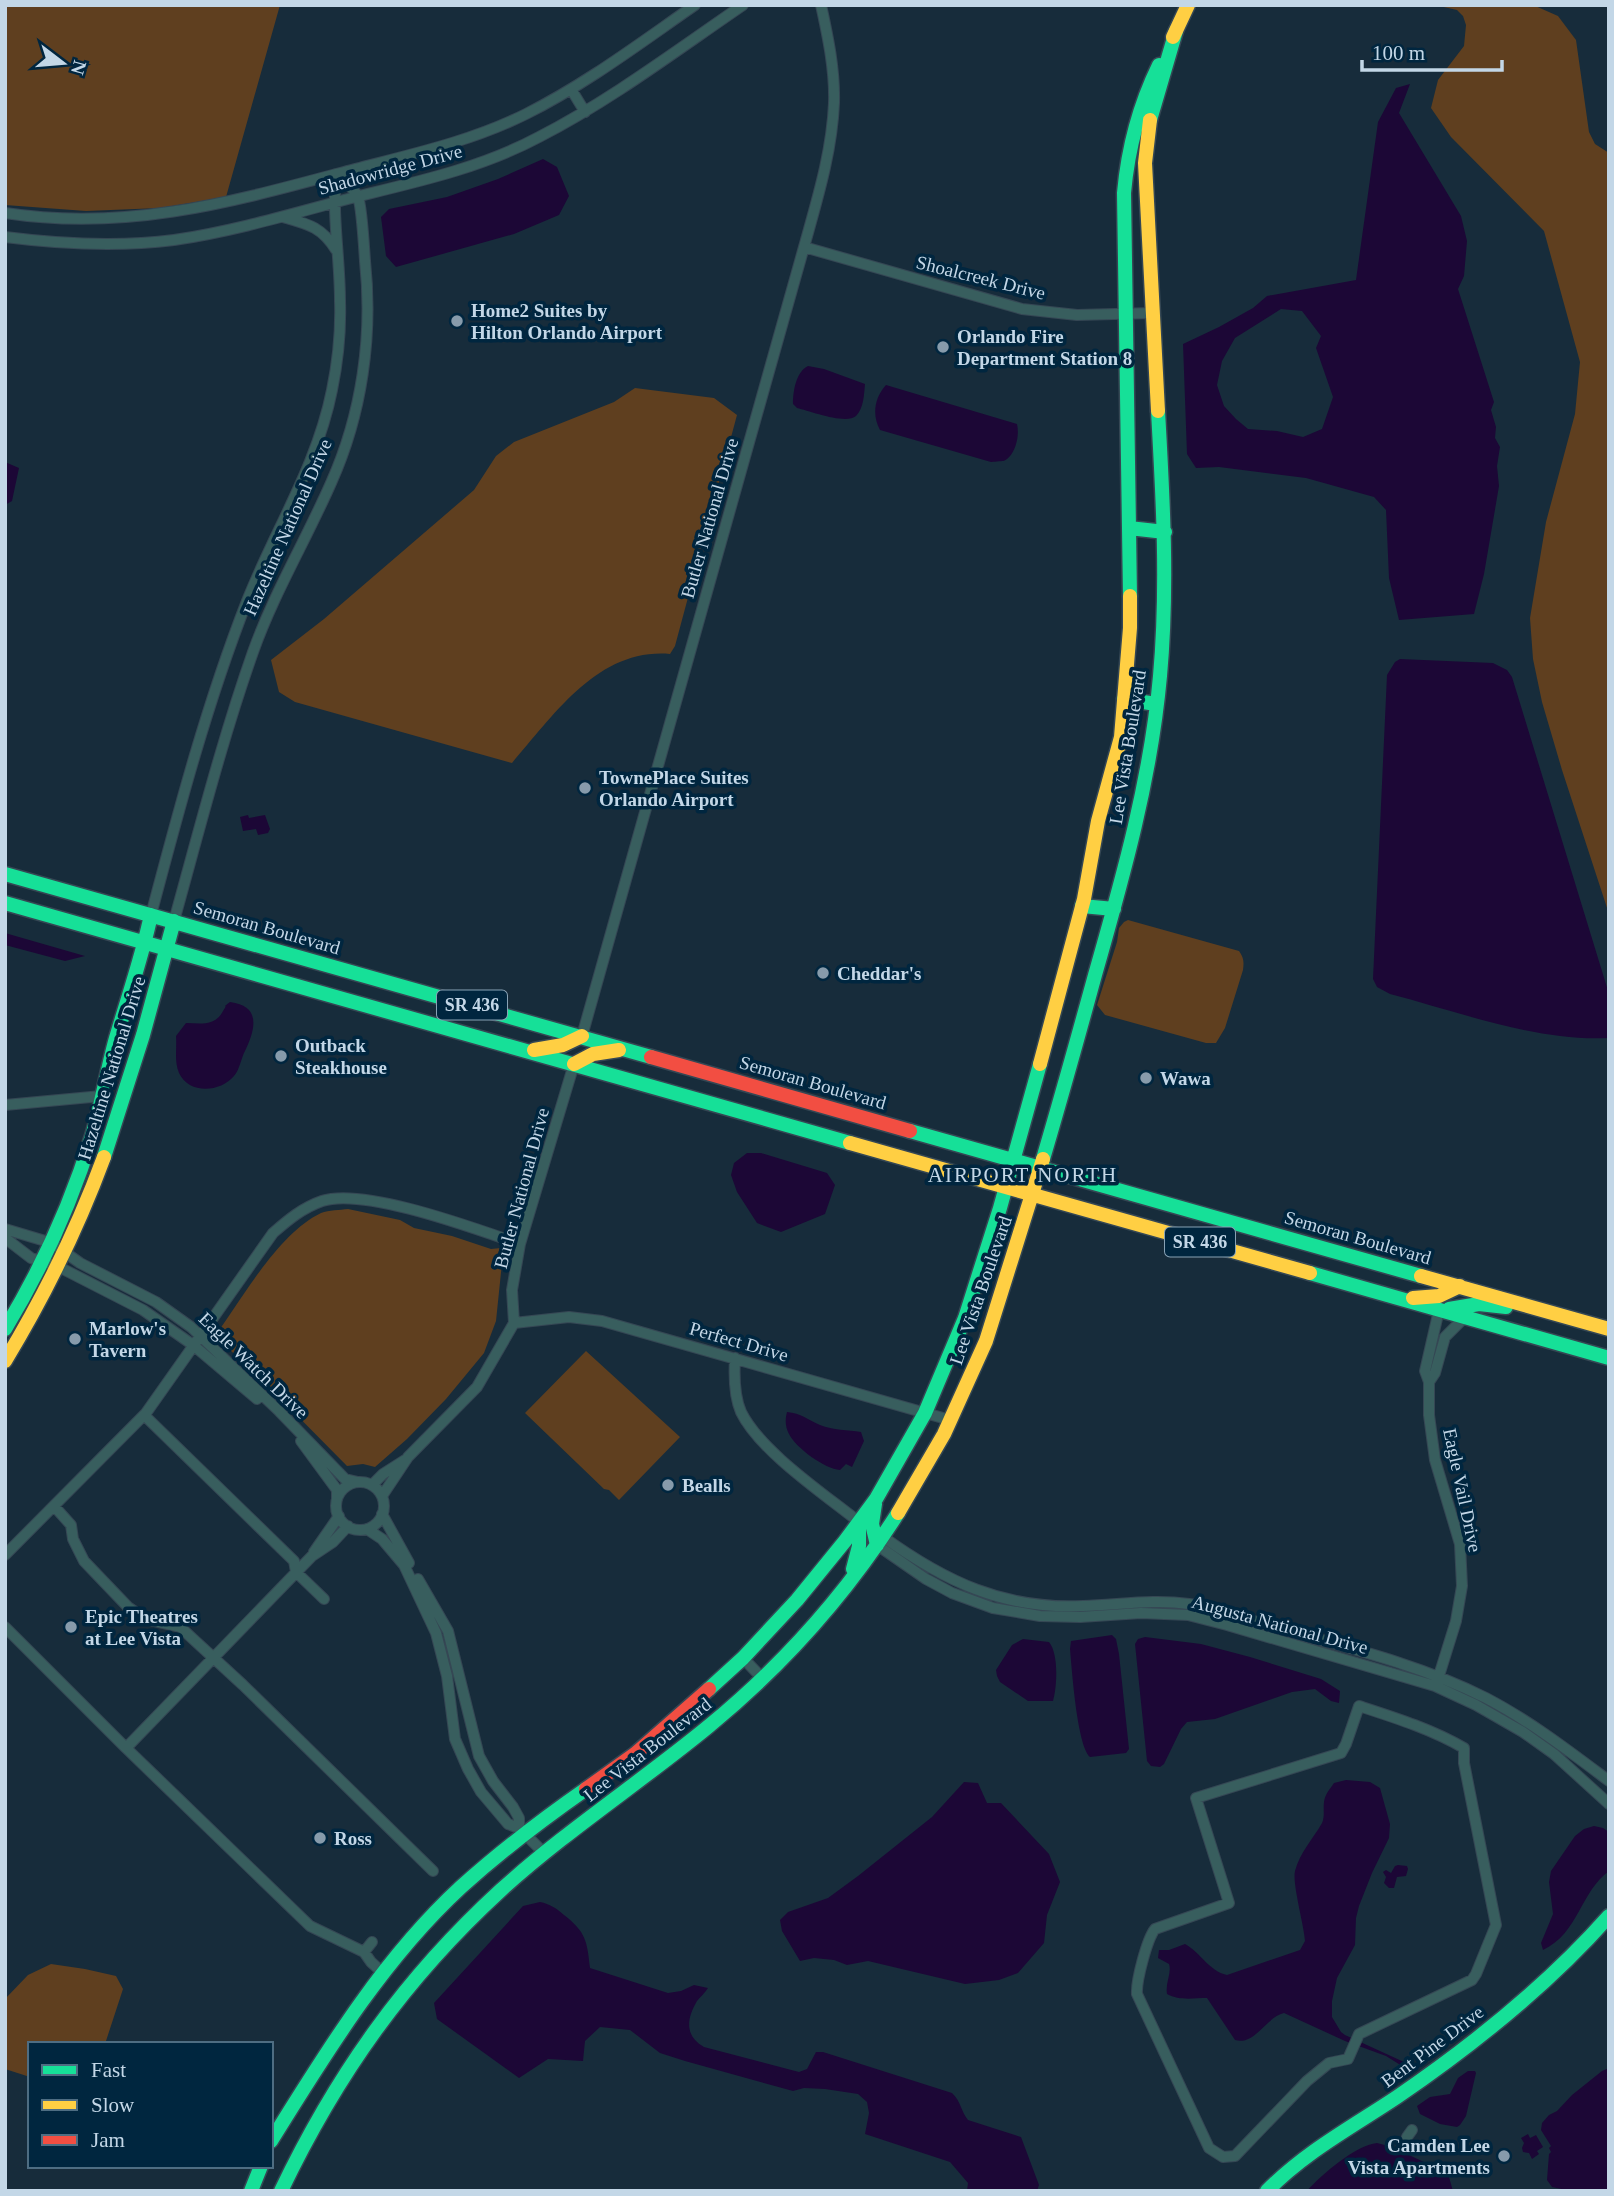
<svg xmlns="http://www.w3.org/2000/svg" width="1614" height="2196" viewBox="0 0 1614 2196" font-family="Georgia,serif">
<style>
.green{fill:#5f3f1f}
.water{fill:#1c0736;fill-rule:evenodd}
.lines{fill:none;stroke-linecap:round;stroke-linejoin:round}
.street-casing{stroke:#354754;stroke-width:12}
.fast-casing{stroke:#354754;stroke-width:17}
.slow-casing{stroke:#354754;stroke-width:17}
.jam-casing{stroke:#354754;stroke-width:17}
.street{stroke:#385e5e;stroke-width:10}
.fast{stroke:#16e098;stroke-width:14}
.slow{stroke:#ffcf43;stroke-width:14}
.jam{stroke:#f24e42;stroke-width:14}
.poi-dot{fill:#879bab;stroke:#00263f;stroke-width:2.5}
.labels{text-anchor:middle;stroke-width:7;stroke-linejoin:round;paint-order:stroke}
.shield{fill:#00263f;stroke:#88a2b5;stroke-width:2}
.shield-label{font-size:18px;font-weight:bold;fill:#c3d7e7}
.street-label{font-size:19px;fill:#c3d7e7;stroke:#00263f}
.poi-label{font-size:19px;font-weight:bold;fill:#c3d7e7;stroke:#00263f;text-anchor:start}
.neighbourhood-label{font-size:21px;letter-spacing:2px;fill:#c3d7e7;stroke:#00263f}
</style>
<rect width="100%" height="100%" fill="#172c3b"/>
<path class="green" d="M5,5h275l-54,192 -66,11 -74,3 -81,-6z
M1435,5h98l25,11 18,24 13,92 6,12 14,9v761l-47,-144 -20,-68 -9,-43 -3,-41 16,-96 29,-108 5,-52 -36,-131 -93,-94 -20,-29 7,-28 26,-34 2,-21 -3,-9 -6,-6z
M635,388l79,10 23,17 -62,231 -5,8c-72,-6 -116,61 -158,109l-217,-61 -16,-10 -8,-32 53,-41 150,-129 22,-34 18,-14 100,-40z
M1128,920l111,31c5,7 5,11 4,19l-18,58 -9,15h-10l-101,-28 -8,-10 20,-63 2,-14 5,-6z
M348,1209l52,11 14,8 38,8 39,13 10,-1 2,5 -7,68 -12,32 -38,46 -39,40 -32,28 -12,-3 -16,2 -86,-87 -46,-43c28,-39 64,-103 106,-123 8,-3 19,-3 27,-4z
M586,1351l94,86 -61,63 -10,-10 -5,-1 -79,-76z
M51,1964l34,5 31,7 7,13 -18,55h-75v33l-25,-8v-70l23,-24z"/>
<path class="water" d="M1410,84l-11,29 62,103 6,25 -3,35 -6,13 36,113 -3,8 5,17 -1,11 5,9 -3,19 2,20 -15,88 -10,40 -75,6 -10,-42 -3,-68 -12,-13 -68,-19 -87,-11 -23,1 -9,-14 -4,-110 36,-17 34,-19 14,-12 89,-16 22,-158 18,-34zM1281,309l21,2 19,25 -5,12 17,49 -11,32 -19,8 -26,-6 -29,-2 -12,-10 -12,-13 -7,-21 5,-24 13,-23z
M543,159l14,8 12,29 -10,19 -45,19 -118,33 -10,-11 -5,-39 8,-8 58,-12 51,-18z
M808,366l16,3 41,15c-1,10 -1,24 -9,32 -10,9 -46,-5 -59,-8l-4,-4c0,-13 3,-32 15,-38z
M886,385l131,39c3,12 -2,33 -14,37 -1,0 -11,1 -12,1l-111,-32c-8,-14 -6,-32 6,-45z
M5,462l14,6 -7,33 -7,4z
M1400,659l93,4 14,7 5,7 97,317v44c-71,4 -150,-26 -219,-44l-13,-7 -4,-8 14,-304 8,-13z
M248,815l1,3 16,-3 5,14 -2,4 -10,2 -2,-6 -13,2 -3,-14z
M5,933l80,23 -20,5 -60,-16z
M230,1002c32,4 25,28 15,49 -4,7 -5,18 -11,25 -13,16 -45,19 -55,-3 -5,-12 -2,-24 -3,-37l10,-13c14,0 29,4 37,-12 6,-9 -2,-2 7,-9z
M747,1153h14l66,20 8,12 -10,29 -44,18 -24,-9 -20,-31 -6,-17 3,-12z
M787,1412c14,1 21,8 33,13 13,5 28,5 41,7l3,9 -12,26 -6,-3 -6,6c-15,-1 -44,-22 -51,-36 -4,-7 -4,-15 -2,-22z
M1112,1635l4,4 3,15 10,95 -3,4 -36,4c-13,-12 -18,-87 -20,-108l1,-8z
M1145,1637l56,7 49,13 71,22 19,12 -1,12 -8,-2 -16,-12 -23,3 -77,27 -28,3 -6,7 -17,35 -4,3 -9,-1 -4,-5 -12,-117 3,-5z
M1023,1639l26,3c10,12 8,45 4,59h-25l-28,-19 -3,-6 -1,-6 16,-25z
M1346,1780l24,2 10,6 10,36 -1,14 -17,35 -13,33 -3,12 -1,27 -18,33 -5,23v16l9,15 4,3 59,27 -2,4 -16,-10 -41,-15 -61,-28c-18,4 -29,33 -49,27l-28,-42c-13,0 -28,3 -40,-4 -2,-11 5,-21 2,-30l-11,-6 1,-8h10l16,-6c16,9 24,27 42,31l73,-25 5,-9c-1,-16 -13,-58 -10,-70 5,-19 18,-32 27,-48 3,-7 1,-14 2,-21 1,-8 6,-13 10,-19z
M964,1782l14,1 9,20h14l48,51 11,28 -13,33 -3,28 -26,30 -19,7 -34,4 -97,-23 -21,4 -13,-5 -20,-2 -14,3 -18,-30 -2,-11 8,-8 40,-14 30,-22 74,-59z
M1594,1826l9,2 6,4v39c-29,21 -30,62 -66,79l-2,-7 12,-29 -4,-32 2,-11 24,-35 9,-7z
M1398,1865l9,1 1,3 -2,7 -9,1 -3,11h-5l-5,-5 2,-6 -3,-5 3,-2 5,3 4,-7z
M540,1902c10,2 16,6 24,13 22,17 23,26 26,53l78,25 13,-2 13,-6 14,3c-3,5 -8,9 -11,13 -11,19 -12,35 7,46l95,25 8,-3 9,-17h7l129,41c9,8 9,19 16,27l53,17 18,48 -2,6h-70l1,-8 -18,-21 -85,-28 4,-21 -2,-11 -9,-8 -33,-5 -21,-1 -11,3 -108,-30 -25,-8 -30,-23 -30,-3 -15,14 -2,20 -35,-2 -29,19 -82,-59 -3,-16 89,-97z
M1609,2068v123h-38l-19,-4 -5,-7 2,-26 2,-2 -2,-4 2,-2 -10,-16 1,-7 7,-8 8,-4 15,-16 30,-24z
M1468,2071h7l1,2 -10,43 -6,9 -3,2 -17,-3 -20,-10 -3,-8 13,-9 20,-3 8,-16z
M1528,2134l2,4 6,-3 7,12 -6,4 2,3 -7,5 -3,-6 -6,-1 -1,-4 2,-5 -3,-5z
M1377,2143l15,4 51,24 6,6 4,14h-146c14,-16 49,-46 70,-48z"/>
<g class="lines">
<defs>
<path id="street" d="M571,89l14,23
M5,213c125,19 230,-12 350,-44 58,-15 117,-28 171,-55 60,-30 114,-71 169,-109
M283,217c25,7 39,10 53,33
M5,237c55,7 114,10 169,3 62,-9 124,-28 185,-44 62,-15 124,-29 180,-59 72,-37 138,-87 204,-132
M804,247l218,62 55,6 76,-2
M151,915c28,-106 56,-212 96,-314 28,-71 70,-135 85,-211 6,-29 9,-59 8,-89 0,-43 -8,-84 -4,-127
M174,921c25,-90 48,-181 79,-269 21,-59 53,-112 78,-169 31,-69 42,-147 34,-222 -1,-14 -3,-53 -7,-64 -3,-8 -15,-16 -22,-23
M582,1036l222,-789c13,-47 28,-95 30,-144 1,-33 -6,-66 -13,-98
M5,1105l97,-9
M5,1229l47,14 28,20 76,39 35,25 88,84 66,68 13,3
M5,1238l26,20 28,9 84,43 50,35 64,54
M514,1323l55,-6 33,4 348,99
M514,1323l-2,-33 8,-46 54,-180
M735,1358c-1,17 -1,38 6,54 19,39 83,82 118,110
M1429,1382l6,-9 10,-36 20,-20
M144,1415l150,146 2,11 28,27
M301,1441l36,49v9
M336 1506a24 24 0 1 1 48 0a24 24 0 1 1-48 0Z
M372,1485l11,-11 22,-14
M382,1496l26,-39 69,-70 37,-64
M54,1506l17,19 2,14 11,22 44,46 17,12 35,8 63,58 190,186
M382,1514l27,49
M367,1529l15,10 22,26 32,68 11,43 8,63 13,30 13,23 27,32 11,4 25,25
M882,1536c62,45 122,74 201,70 36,-1 70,-7 106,-2 31,4 61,17 92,25 69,19 140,36 205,69 44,23 83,53 123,83
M877,1545l49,34 26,14 41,15 47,8 40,1 61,-4 47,2 39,10 208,61 41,19 47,27 31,22 55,50
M314,1552l25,-36
M5,1555l141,-142 127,-180c15,-13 29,-25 49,-32 42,-14 154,28 198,43
M418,1579l30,52 31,125 14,25 20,26 6,11v10
M5,1627l121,121 186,-192 21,-14 15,-16
M743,1658l20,21
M1437,1682l19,-61 6,-35 -2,-42 -25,-84 -6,-45v-33l-4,-11 14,-61
M1359,1706c37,12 72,23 105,42v15l32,162 -20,49 -4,6 -113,54 -11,25 -19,4 -22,18 -72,75 -12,1 -14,-9 -72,-154c-1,-13 10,-55 18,-65l74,-26 -33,-105 145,-45 5,-9z
M126,1748l184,178 54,26
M372,1942l-8,10 7,10 12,11
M1407,2137l5,-7"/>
<path id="fast" d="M1150,120l26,-89
M1129,528l36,4
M1130,596l-6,-403c4,-45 15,-87 35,-128
M1124,699l32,5
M5,874l646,183
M5,903l845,240
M1082,906l32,3
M910,1131l511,145
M104,1157l39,-122 31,-114
M1043,1159c18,-61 35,-122 52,-184 28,-98 56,-197 65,-299 8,-88 3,-177 -2,-265
M1310,1273l299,85
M1449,1309l30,-5 27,3
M5,1329c37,-61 66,-125 87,-193 10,-33 15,-66 24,-98 12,-41 26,-81 35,-123
M875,1504l-3,20 5,21
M853,1569l6,-23v-24
M709,1689l34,-31 54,-58 48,-59 31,-42 49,-86 40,-95 35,-110 40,-144
M271,2141c56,-90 112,-182 190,-254 40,-36 82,-68 125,-98
M251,2191l10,-25
M281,2191c56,-117 124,-213 220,-301 65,-59 140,-108 208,-164 73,-60 138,-133 189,-213
M1267,2191c38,-39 85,-64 130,-94 76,-52 151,-112 212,-181"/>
<path id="slow" d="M1173,37l15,-32
M1150,120l-5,43 13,248
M534,1050l29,-5 19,-9
M574,1064l19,-10 26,-4
M1040,1064l44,-165 14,-78 23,-84 9,-109v-32
M850,1143l460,130
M1421,1276l188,53
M1413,1298l26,-2 21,-10
M5,1361c40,-66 72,-131 99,-204
M898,1513l46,-79 42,-93 57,-182"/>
<path id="jam" d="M651,1057l259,74
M586,1789l49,-35 74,-65"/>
</defs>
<use href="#street" class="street-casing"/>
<use href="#fast" class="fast-casing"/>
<use href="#slow" class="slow-casing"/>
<use href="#jam" class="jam-casing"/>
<use href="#street" class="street"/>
<use href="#fast" class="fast"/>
<use href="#slow" class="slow"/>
<use href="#jam" class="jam"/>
</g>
<g class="poi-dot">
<circle cx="457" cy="321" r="7"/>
<circle cx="943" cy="347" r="7"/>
<circle cx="585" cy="788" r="7"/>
<circle cx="823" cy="973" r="7"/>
<circle cx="281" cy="1056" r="7"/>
<circle cx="1146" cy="1078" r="7"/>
<circle cx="75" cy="1339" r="7"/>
<circle cx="668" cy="1485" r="7"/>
<circle cx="71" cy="1627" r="7"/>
<circle cx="320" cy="1838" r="7"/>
<circle cx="1504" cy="2156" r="7"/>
</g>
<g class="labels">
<g class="shield">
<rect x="437" y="990.5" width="70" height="29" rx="5"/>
<rect x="1165" y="1227.5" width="70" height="29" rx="5"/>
</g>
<g class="shield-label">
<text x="472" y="1011">SR 436</text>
<text x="1200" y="1248">SR 436</text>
</g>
<g class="street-label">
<text transform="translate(390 169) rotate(-15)" y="7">Shadowridge Drive</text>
<text transform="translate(981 277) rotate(14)" y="7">Shoalcreek Drive</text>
<text transform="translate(709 518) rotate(-74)" y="7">Butler National Drive</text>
<text transform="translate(287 527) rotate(-66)" y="7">Hazeltine National Drive</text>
<text transform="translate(1127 747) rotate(-81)" y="7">Lee Vista Boulevard</text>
<text transform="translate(267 927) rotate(16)" y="7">Semoran Boulevard</text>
<text transform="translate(111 1068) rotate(-73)" y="7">Hazeltine National Drive</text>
<text transform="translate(813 1082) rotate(16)" y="7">Semoran Boulevard</text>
<text transform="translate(521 1188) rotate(-75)" y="7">Butler National Drive</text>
<text transform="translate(1358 1237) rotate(16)" y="7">Semoran Boulevard</text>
<text transform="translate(980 1290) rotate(-71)" y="7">Lee Vista Boulevard</text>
<text transform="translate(739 1341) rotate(16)" y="7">Perfect Drive</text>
<text transform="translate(254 1365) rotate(44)" y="7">Eagle Watch Drive</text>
<text transform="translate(1463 1490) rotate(78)" y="7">Eagle Vail Drive</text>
<text transform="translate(1280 1624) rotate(15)" y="7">Augusta National Drive</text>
<text transform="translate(647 1749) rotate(-38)" y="7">Lee Vista Boulevard</text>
<text transform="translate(1432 2046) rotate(-37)" y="7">Bent Pine Drive</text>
</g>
<g class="poi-label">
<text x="471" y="317">Home2 Suites by<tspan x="471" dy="22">Hilton Orlando Airport</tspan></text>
<text x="957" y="343">Orlando Fire<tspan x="957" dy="22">Department Station 8</tspan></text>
<text x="599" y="784">TownePlace Suites<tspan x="599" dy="22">Orlando Airport</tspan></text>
<text x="837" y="980">Cheddar's</text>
<text x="295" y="1052">Outback<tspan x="295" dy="22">Steakhouse</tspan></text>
<text x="1160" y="1085">Wawa</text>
<text x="89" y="1335">Marlow's<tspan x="89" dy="22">Tavern</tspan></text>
<text x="682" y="1492">Bealls</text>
<text x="85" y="1623">Epic Theatres<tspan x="85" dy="22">at Lee Vista</tspan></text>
<text x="334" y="1845">Ross</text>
<text x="1490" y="2152" text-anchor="end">Camden Lee<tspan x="1490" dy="22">Vista Apartments</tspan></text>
</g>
<g class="neighbourhood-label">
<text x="1023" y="1182">AIRPORT NORTH</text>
</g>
</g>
<rect width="1614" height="2196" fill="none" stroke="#c3d7e7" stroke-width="14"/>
<rect x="28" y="2042" width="245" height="126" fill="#00263f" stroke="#4e6d82" stroke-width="2"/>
<rect x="42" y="2065" width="35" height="10" fill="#16e098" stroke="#4e6d82" stroke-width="2"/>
<text x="91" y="2077" font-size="21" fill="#c3d7e7">Fast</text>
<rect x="42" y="2100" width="35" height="10" fill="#ffcf43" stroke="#4e6d82" stroke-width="2"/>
<text x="91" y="2112" font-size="21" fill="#c3d7e7">Slow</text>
<rect x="42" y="2135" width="35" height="10" fill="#f24e42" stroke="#4e6d82" stroke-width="2"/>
<text x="91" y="2147" font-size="21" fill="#c3d7e7">Jam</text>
<g transform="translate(63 63) rotate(106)" stroke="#00263f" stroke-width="5" paint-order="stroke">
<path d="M0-5L12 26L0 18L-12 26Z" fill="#c3d7e7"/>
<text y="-10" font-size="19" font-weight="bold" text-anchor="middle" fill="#c3d7e7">N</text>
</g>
<path d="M1362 60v10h140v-10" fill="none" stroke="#c3d7e7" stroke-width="3.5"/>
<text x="1372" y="60" font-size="21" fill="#c3d7e7" stroke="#00263f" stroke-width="5" paint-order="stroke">100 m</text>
</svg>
